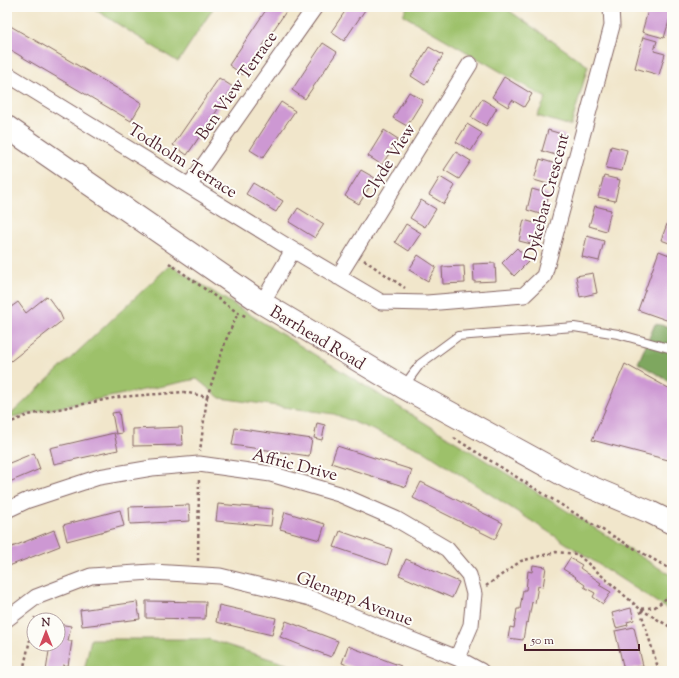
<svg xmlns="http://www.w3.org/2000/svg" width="679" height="678" viewBox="0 0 679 678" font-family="'Sorts Mill Goudy',serif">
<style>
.green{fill:#9dc16a;stroke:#74704a}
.forest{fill:#7ea75e;stroke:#646344}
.building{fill:#cd98d3}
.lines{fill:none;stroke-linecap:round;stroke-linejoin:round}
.lane-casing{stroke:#846563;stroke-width:10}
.street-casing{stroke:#846563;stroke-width:17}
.primary-casing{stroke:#846563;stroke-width:24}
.path{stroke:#846563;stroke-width:2.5;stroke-dasharray:3 3;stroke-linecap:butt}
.lane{stroke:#fff;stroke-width:8}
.street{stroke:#fff;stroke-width:15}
.primary{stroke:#fff;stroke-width:22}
.labels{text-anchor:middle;stroke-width:4;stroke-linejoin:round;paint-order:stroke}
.street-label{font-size:17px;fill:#4a1f2b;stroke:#fdfcf7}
</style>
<rect width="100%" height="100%" fill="#fdfcf7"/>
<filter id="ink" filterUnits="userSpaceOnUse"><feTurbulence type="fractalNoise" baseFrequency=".025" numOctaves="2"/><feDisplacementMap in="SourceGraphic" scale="8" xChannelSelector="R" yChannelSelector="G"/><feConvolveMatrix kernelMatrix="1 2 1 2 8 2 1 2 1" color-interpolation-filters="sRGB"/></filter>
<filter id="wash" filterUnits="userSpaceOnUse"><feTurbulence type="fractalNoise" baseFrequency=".012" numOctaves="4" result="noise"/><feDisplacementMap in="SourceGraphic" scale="16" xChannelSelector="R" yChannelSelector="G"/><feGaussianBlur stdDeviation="0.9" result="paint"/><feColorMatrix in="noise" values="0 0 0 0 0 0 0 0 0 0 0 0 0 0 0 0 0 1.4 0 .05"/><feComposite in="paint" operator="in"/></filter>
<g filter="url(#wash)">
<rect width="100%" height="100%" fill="#f1e6cb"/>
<path class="green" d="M91,7h123l-36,55z
M407,7h97l84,59 -17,60 -34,-10 9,-18 -143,-83z
M170,265l502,311v36l-250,-162 -88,-36 -114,-16 -23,-19 -190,39z
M91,639h117l100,32h-224z"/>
<path class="forest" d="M655,324l17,3v56l-34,-20z"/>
<g id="blocks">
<path class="building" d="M268,7h21l-46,68 -14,-10z
M348,7h19l-23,34 -13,-9z
M649,7h23v4l-8,27 -22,-6z
M7,24l135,79 -11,18 -124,-73z
M643,37l14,4 -3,10 11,3 -6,21 -24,-7z
M323,43l14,9 -32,47 -13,-9z
M429,47l14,8 -18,30 -14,-9z
M504,77l28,17 -8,13 -12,-7 -4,7 -16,-10z
M219,78l14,9 -46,68 -14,-10z
M409,92l14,8 -16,26 -14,-8z
M482,99l15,9 -11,18 -15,-9z
M281,102l14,9 -32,47 -13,-8z
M467,124l15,9 -11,18 -15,-9z
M384,130l14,9 -16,26 -14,-9z
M548,130l17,5 -6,21 -17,-5z
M611,146l16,4 -5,21 -16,-3z
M456,152l15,9 -12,18 -15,-9z
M540,159l16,5 -5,21 -17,-5z
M361,170l14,8 -16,26 -14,-8z
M604,176l16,4 -5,21 -17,-4z
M440,177l15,9 -11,18 -15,-9z
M253,183l30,18 -7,11 -30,-18z
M532,189l17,5 -6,21 -16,-5z
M421,200l15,9 -11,18 -15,-9z
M595,206l16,4 -5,21 -17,-5z
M298,208l26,16 -9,14 -26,-16z
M672,211v33l-11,-4z
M524,220l17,5 -6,20 -16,-4z
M406,224l15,9 -12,18 -14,-9z
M587,236l17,5 -5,20 -17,-4z
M517,248l12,13 -15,15 -12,-13z
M659,251l13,5v66l-34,-12z
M418,255l18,12 -8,14 -19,-11z
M495,263l1,18 -22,1 -1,-18z
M464,266l1,17 -22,1 -1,-17z
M593,273l4,20 -17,4 -4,-21z
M47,296l13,17 3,7 -56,44v-54l11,-8 8,11z
M625,364l47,26v71l-80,-21z
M119,412l3,21 -6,1 -4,-21z
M317,423l8,2 -3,15 -8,-2z
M182,427l1,18 -50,1v-17z
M235,428l77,11 -3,17 -77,-11z
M114,433l4,17 -64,14 -4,-16z
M337,446l75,24 -6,17 -75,-24z
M34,453l6,16 -33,14v-19z
M421,482l82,41 -8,16 -82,-41z
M218,504l55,5 -2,17 -55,-5z
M189,505l1,16 -60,3 -1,-17z
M120,510l4,16 -57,15 -4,-16z
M285,512l40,12 -5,16 -40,-11z
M54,530l6,16 -51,20 -2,-4v-13z
M340,531l52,18 -5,16 -53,-18z
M570,558l12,7 -2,3 21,15 -2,2 12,7 -8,12 -10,-7 2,-4 -11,-6 1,-2 -10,-7 1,-1 -13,-8z
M406,559l53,23 -7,16 -53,-23z
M533,565l13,2 -3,20 -5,-1 -3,17 -3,-1 -4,21 -2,-1 -3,18 -15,-2 2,-11 4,1 3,-19h3l3,-19h3l2,-19 4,1z
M146,601l60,1 -1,17 -59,-1z
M137,602l3,17 -58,7 -2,-16z
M219,605l57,13 -4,17 -56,-13z
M631,608l3,12 -7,2 1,3 -12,3 -4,-15z
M286,621l52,20 -7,16 -51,-20z
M58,624l13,2 -3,15h4l-4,25 -5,-1 -1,6h-16l4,-27h8z
M634,627l9,39 -19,4 -9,-39z
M348,646l53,20 -2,5h-35l-22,-8z"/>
</g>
</g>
<g filter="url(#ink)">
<use href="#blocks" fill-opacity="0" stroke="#846563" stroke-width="1"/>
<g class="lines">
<defs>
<path id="lane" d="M404,386l16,-22 38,-28 116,-9 44,7 54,15"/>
<path id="street" d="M7,74l286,176 88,52 46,1 97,-8 20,-19 68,-250 -1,-19
M189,186l126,-179
M338,277l132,-213
M262,303l31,-53
M7,510l19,-9 73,-24 53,-9 47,-4 72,10 68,20 57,25 51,30 22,26 5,19 -3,31 -14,33
M7,619l29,-22 55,-21 61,-4 68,4 90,22 72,30 75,30 24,13"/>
<path id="primary" d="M7,127l255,176 141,84 166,91 81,34 22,11"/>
</defs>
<use href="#lane" class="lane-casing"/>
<use href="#street" class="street-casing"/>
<use href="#primary" class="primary-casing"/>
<path class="path" d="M364,260l41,28
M169,263l69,50 10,4
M207,397l19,-57 12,-27
M7,424l21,-9 91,-18 65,-5 23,5 -7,54
M454,438l138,86 80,46
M198,561l1,-83
M486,586l35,-25 35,-9 21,2 63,55 15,-2 17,-13
M23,671l12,-54
M659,671l-19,-62 32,19"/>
<use href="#lane" class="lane"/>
<use href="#street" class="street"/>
<use href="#primary" class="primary"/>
</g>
</g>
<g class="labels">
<g class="street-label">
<text transform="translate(236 85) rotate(-55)" y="6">Ben View Terrace</text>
<text transform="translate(183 160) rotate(32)" y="6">Todholm Terrace</text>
<text transform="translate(388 161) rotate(-58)" y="6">Clyde View</text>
<text transform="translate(546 197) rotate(-75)" y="6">Dykebar Crescent</text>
<text transform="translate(318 337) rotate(31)" y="6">Barrhead Road</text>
<text transform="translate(295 464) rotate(14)" y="6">Affric Drive</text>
<text transform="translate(355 598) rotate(21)" y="6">Glenapp Avenue</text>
</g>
</g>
<rect width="679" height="678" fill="none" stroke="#fdfcf7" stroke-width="24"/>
<g transform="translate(46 632)"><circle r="19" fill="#fdfcf7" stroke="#b5a4a5"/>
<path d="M0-3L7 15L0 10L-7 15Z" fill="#d1495b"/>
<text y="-6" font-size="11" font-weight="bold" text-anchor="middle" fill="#4a1f2b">N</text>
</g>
<path d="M525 644v6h114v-6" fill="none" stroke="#4a1f2b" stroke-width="2"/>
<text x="531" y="644" font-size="12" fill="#4a1f2b" stroke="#fdfcf7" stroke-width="3" paint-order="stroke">50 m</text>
</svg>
